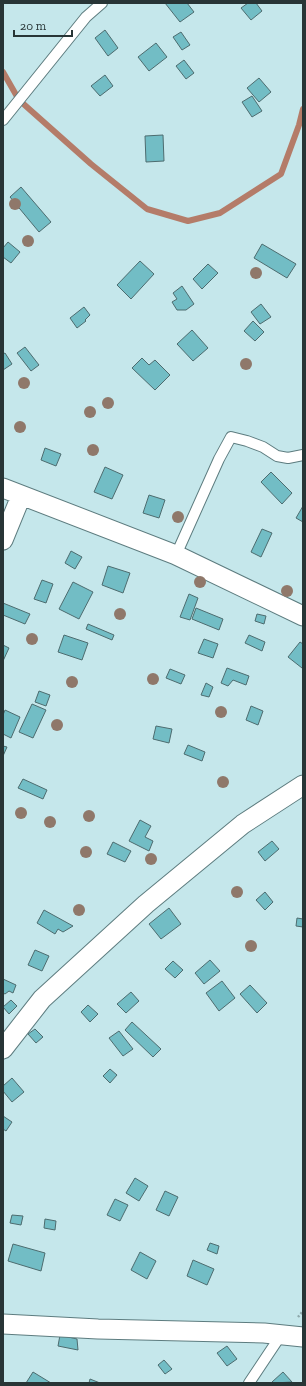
<svg xmlns="http://www.w3.org/2000/svg" width="306" height="1386" viewBox="0 0 306 1386" font-family="'Zilla Slab',serif">
<style>
.lines{fill:none;stroke-linecap:round;stroke-linejoin:round}
.stream{stroke:#b47c69;stroke-width:6}
.building{fill:#72bdc5;stroke:#4d6c6f}
.service-casing{stroke:#5d7c7f;stroke-width:12}
.minor-casing{stroke:#5d7c7f;stroke-width:21}
.path{stroke:#8ea9ac;stroke-width:2.5;stroke-dasharray:2 2;stroke-linecap:butt}
.service{stroke:#fff;stroke-width:10}
.minor{stroke:#fff;stroke-width:19}
.tree{fill:#8f786a}
</style>
<rect width="100%" height="100%" fill="#c5e7eb"/>
<g class="lines">
<path class="stream" d="M3,72l16,28 72,64 56,45 41,12 32,-8 61,-39 18,-49 4,-16"/>
</g>
<path class="building" d="M165,3h22l7,9 -14,10z
M248,3h8l6,8 -11,9 -10,-12z
M105,30l13,18 -10,8 -13,-18z
M181,32l9,13 -8,5 -9,-13z
M156,43l11,14 -18,14 -11,-14z
M184,60l10,13 -8,6 -10,-13z
M105,75l8,11 -13,10 -9,-10z
M259,78l12,14 -12,10 -12,-14z
M252,96l10,15 -10,6 -10,-15z
M163,135l1,26 -18,1 -1,-26z
M21,187l30,35 -12,10 -29,-35z
M8,242l12,10 -9,11 -8,-6v-9z
M262,244l34,20 -9,14 -33,-20z
M140,261l14,13 -23,25 -14,-14z
M208,264l10,9 -16,16 -9,-10z
M182,286l12,18 -8,6h-9l-5,-8 5,-3 -4,-6z
M261,304l10,13 -11,7 -9,-12z
M84,307l6,8 -5,5 1,1 -9,7 -7,-10z
M253,321l11,11 -9,9 -11,-10z
M192,330l16,18 -15,13 -16,-17z
M25,347l14,18 -8,6 -14,-18z
M5,353l7,11 -9,6v-16z
M142,358l7,7 6,-5 15,15 -15,15 -23,-22z
M45,448l16,6 -5,12 -15,-6z
M105,467l18,8 -11,24 -18,-7z
M271,472l21,21 -10,11 -21,-22z
M149,495l16,5 -6,18 -16,-5z
M303,506v16l-7,-4z
M262,529l10,4 -11,24 -10,-5z
M71,551l11,6 -7,12 -10,-6z
M108,566l22,7 -7,20 -21,-8z
M42,580l11,4 -7,19 -12,-4z
M73,582l20,10 -14,27 -20,-10z
M189,594l9,4 -8,22 -10,-3z
M3,603l27,11 -5,10 -22,-9z
M196,608l27,11 -4,11 -27,-11z
M257,614l9,2 -2,8 -9,-3z
M88,624l26,11 -2,5 -26,-11z
M64,635l24,8 -6,17 -24,-8z
M249,635l16,7 -3,9 -17,-8z
M204,639l14,5 -5,14 -15,-5z
M300,642l3,2v23l-1,1 -14,-11z
M3,645l6,3 -6,13z
M227,668l22,8 -3,9 -13,-5 -5,6 -7,-3z
M170,669l15,6 -4,9 -15,-6z
M206,683l7,4 -4,10 -8,-2z
M39,691l11,4 -4,11 -11,-4z
M32,704l14,6 -13,28 -14,-6z
M251,706l12,5 -5,14 -12,-5z
M5,710l15,7 -9,21 -8,-4v-19z
M156,726l16,3 -3,14 -16,-4z
M188,745l17,7 -3,9 -18,-7z
M3,746l4,1 -4,9z
M23,779l24,11 -4,9 -25,-11z
M140,820l11,6 -6,11 8,4 -4,10 -20,-10z
M272,841l7,8 -14,12 -7,-9z
M113,842l18,9 -6,11 -18,-8z
M265,892l8,10 -8,8 -9,-10z
M169,908l12,16 -20,15 -12,-15z
M44,910l29,16 -10,6 -5,-3 -3,5 -18,-11z
M297,918l6,1v8l-7,-1z
M35,950l14,6 -7,15 -14,-6z
M210,960l10,11 -16,13 -9,-11z
M173,961l10,9 -8,8 -10,-9z
M3,979l13,6 -3,8 -4,-2 -4,3 -2,-1z
M222,981l13,17 -16,13 -13,-18z
M250,985l17,18 -10,10 -17,-19z
M131,992l8,9 -13,12 -9,-9z
M11,1000l6,6 -8,8 -6,-7z
M88,1005l10,9 -8,8 -9,-10z
M132,1022l29,27 -8,8 -28,-27z
M35,1029l8,8 -7,6 -8,-9z
M119,1031l14,18 -10,7 -14,-18z
M110,1069l7,6 -7,8 -7,-7z
M12,1078l12,14 -12,10 -9,-11v-5z
M3,1116l9,6 -6,9 -3,-2z
M135,1178l13,8 -9,15 -13,-8z
M165,1191l13,6 -9,19 -13,-6z
M115,1199l13,6 -8,16 -13,-6z
M12,1215l11,1 -2,9 -11,-2z
M45,1219l11,2 -1,9 -11,-2z
M210,1243l9,3 -2,8 -10,-4z
M13,1244l32,9 -4,18 -33,-10z
M140,1252l16,9 -9,18 -16,-9z
M193,1260l21,9 -7,16 -20,-9z
M60,1335l17,4 1,11 -20,-4z
M227,1346l10,13 -10,7 -10,-13z
M164,1360l8,9 -7,5 -7,-9z
M33,1372l18,11h-25z
M283,1372l9,10 -18,1 -2,-1z
M90,1379l10,4h-11z"/>
<g class="lines">
<defs>
<path id="service" d="M3,120l83,-103 16,-14
M176,555l43,-96 12,-22 16,4 16,6 14,9 11,2 15,-3
M249,1383l32,-48"/>
<path id="minor" d="M3,488l173,67 127,61
M3,540l18,-44
M3,1049l39,-50 104,-95 97,-80 60,-39
M3,1324l95,5 166,4 39,4"/>
</defs>
<use href="#service" class="service-casing"/>
<use href="#minor" class="minor-casing"/>
<path class="path" d="M298,1317l5,-6"/>
<use href="#service" class="service"/>
<use href="#minor" class="minor"/>
</g>
<g class="tree">
<circle cx="15" cy="204" r="6"/>
<circle cx="28" cy="241" r="6"/>
<circle cx="256" cy="273" r="6"/>
<circle cx="246" cy="364" r="6"/>
<circle cx="24" cy="383" r="6"/>
<circle cx="108" cy="403" r="6"/>
<circle cx="90" cy="412" r="6"/>
<circle cx="20" cy="427" r="6"/>
<circle cx="93" cy="450" r="6"/>
<circle cx="178" cy="517" r="6"/>
<circle cx="200" cy="582" r="6"/>
<circle cx="287" cy="591" r="6"/>
<circle cx="120" cy="614" r="6"/>
<circle cx="32" cy="639" r="6"/>
<circle cx="153" cy="679" r="6"/>
<circle cx="72" cy="682" r="6"/>
<circle cx="221" cy="712" r="6"/>
<circle cx="57" cy="725" r="6"/>
<circle cx="223" cy="782" r="6"/>
<circle cx="21" cy="813" r="6"/>
<circle cx="89" cy="816" r="6"/>
<circle cx="50" cy="822" r="6"/>
<circle cx="86" cy="852" r="6"/>
<circle cx="151" cy="859" r="6"/>
<circle cx="237" cy="892" r="6"/>
<circle cx="79" cy="910" r="6"/>
<circle cx="251" cy="946" r="6"/>
</g>
<rect width="306" height="1386" fill="none" stroke="#283536" stroke-width="8"/>
<path d="M14 30v6h58v-6" fill="none" stroke="#283536" stroke-width="2"/>
<text x="20" y="30" font-size="12" fill="#283536" stroke="#c5e7eb" stroke-width="3" paint-order="stroke">20 m</text>
</svg>
